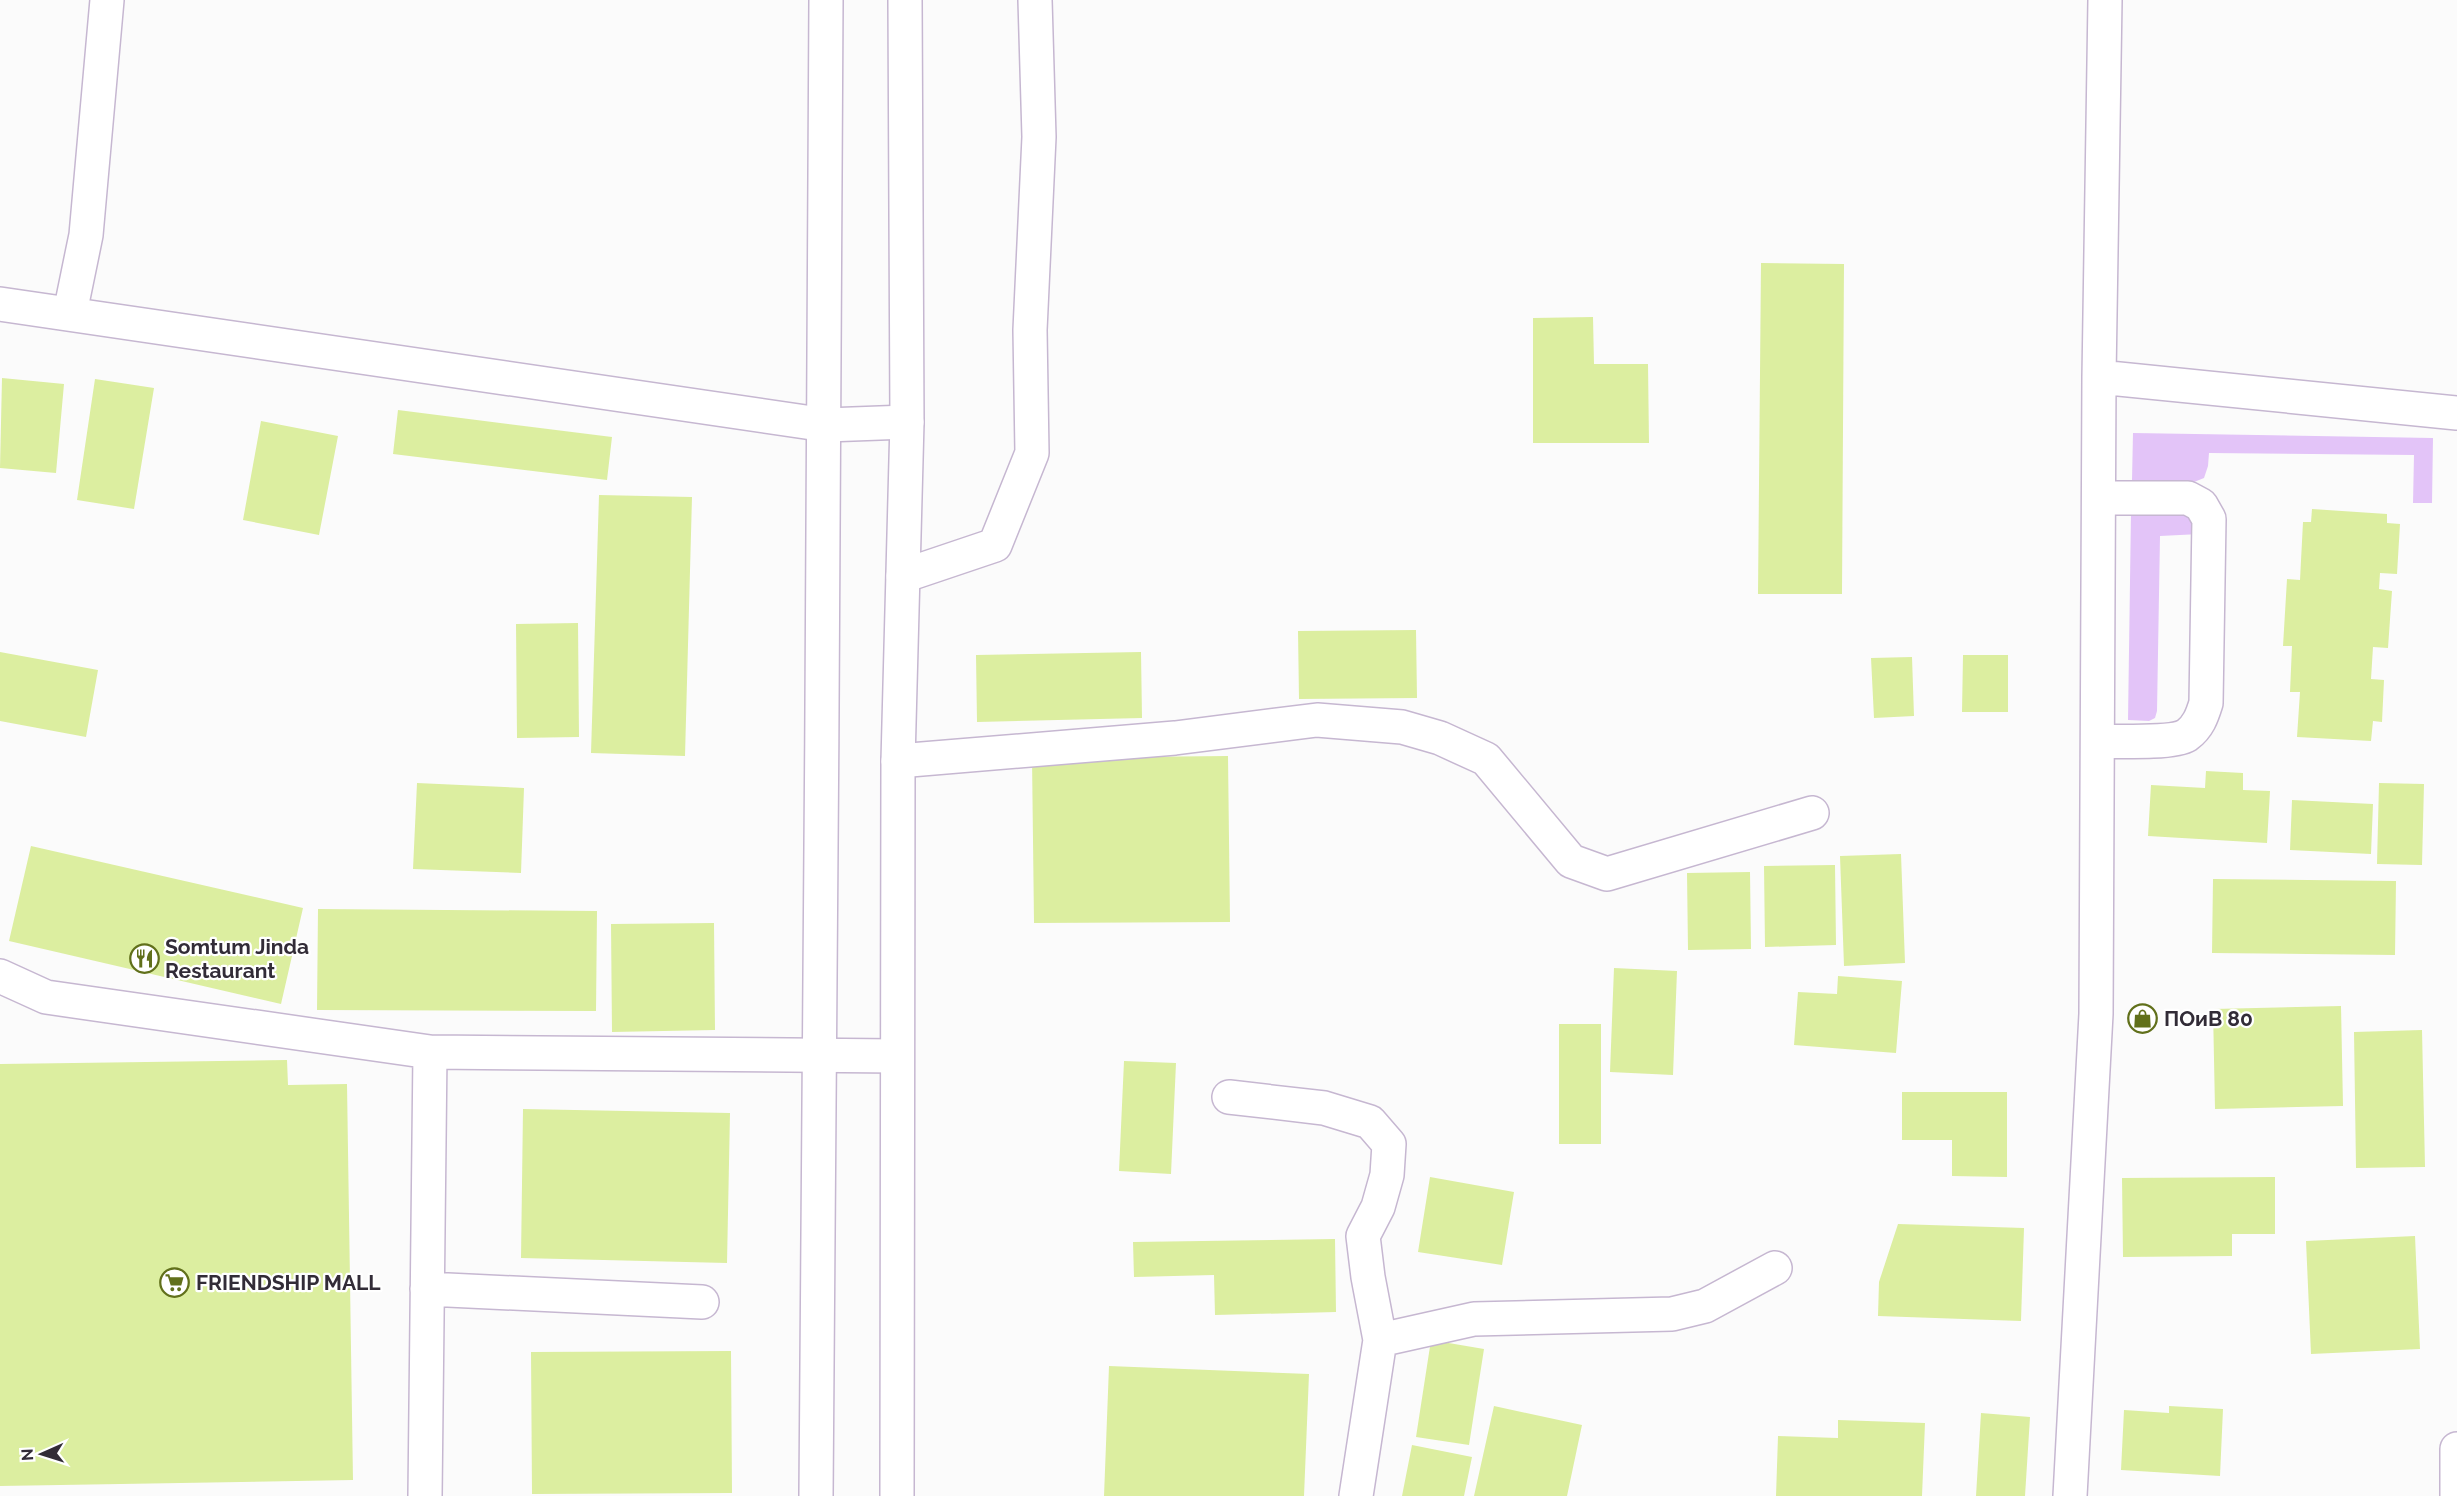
<svg xmlns="http://www.w3.org/2000/svg" width="2457" height="1496" viewBox="0 0 2457 1496" font-family="Raleway,sans-serif">
<style>
.green{fill:#e3c4f8}
.building{fill:#dceea0}
.lines{fill:none;stroke-linecap:round;stroke-linejoin:round}
.minor-casing{stroke:#c6b7d1;stroke-width:36}
.highway-casing{stroke:#c6b7d1;stroke-width:36}
.minor{stroke:#fff;stroke-width:33}
.highway{stroke:#fff;stroke-width:33}
.labels{text-anchor:middle;stroke-width:4.5;stroke-linejoin:round;paint-order:stroke}
.poi-label{font-size:21px;font-weight:bold;fill:#322c37;stroke:#fff;text-anchor:start}
</style>
<rect width="100%" height="100%" fill="#fbfbfb"/>
<path class="green" d="M2133,433l300,5 -1,65h-19l1,-48 -205,-2 -1,13 -4,12 -10,4 -62,-2z
M2131,512l50,1 9,3 10,18 -40,2 -3,175 -2,7 -6,3 -21,-1z"/>
<path class="building" d="M1761,263l83,1 -2,330h-84z
M1593,317l1,47h54l1,79h-116v-125z
M2,378l62,6 -8,89 -56,-5z
M95,379l59,9 -20,121 -57,-9z
M398,410l214,27 -5,43 -214,-26z
M261,421l77,15 -19,99 -76,-15z
M599,495l93,2 -7,259 -94,-3z
M2312,509l75,5v9l13,1 -3,50 -17,-1 -1,16 13,2 -4,57 -15,-1 -2,32 13,1 -2,42 -9,-1 -2,20 -74,-4 3,-45h-10l2,-46h-9l4,-67 13,1 3,-58h8z
M578,623l1,114 -62,1 -1,-114z
M1416,630l1,68 -118,1 -1,-68z
M0,652l98,18 -12,67 -86,-16z
M1141,652l1,66 -165,4 -1,-67z
M1963,655h45v57h-46z
M1912,657l2,59 -40,2 -3,-60z
M1228,756l2,166 -196,1 -2,-165z
M2206,771l37,2v17l27,1 -3,52 -119,-7 3,-51 54,3z
M417,783l107,5 -3,85 -108,-4z
M2379,783l45,1 -2,81 -45,-1z
M2292,800l81,4 -2,50 -81,-4z
M31,846l272,62 -22,96 -272,-63z
M1901,854l4,109 -61,3 -4,-110z
M1835,865l1,80 -71,2 -1,-81z
M1750,872l1,77 -63,1 -1,-77z
M2213,879l183,2 -1,74 -183,-2z
M318,909l279,2 -1,100 -279,-1z
M714,923l1,107 -103,2 -1,-108z
M1614,968l63,3 -4,104 -63,-3z
M1838,976l64,5 -6,72 -102,-8 4,-53 39,2z
M2341,1006l2,100 -128,3 -2,-100z
M1559,1024h42v120h-42z
M2422,1030l3,137 -69,1 -2,-136z
M287,1060l1,25 59,-1 6,396 -353,6v-422z
M1124,1061l52,2 -5,111 -52,-3z
M1902,1092h105v85l-55,-1v-36h-50z
M523,1109l207,4 -3,150 -206,-5z
M1430,1177l84,15 -12,73 -84,-13z
M2275,1177v57h-43v22l-109,1 -1,-79z
M1898,1224l126,4 -3,93 -143,-5 1,-34z
M2415,1236l5,113 -109,5 -5,-113z
M1335,1239l1,73 -121,3 -1,-40 -80,2 -1,-35z
M1431,1340l53,9 -15,96 -53,-8z
M731,1351l1,142 -200,1 -1,-142z
M1109,1366l200,8 -5,122h-200z
M1494,1406l88,19 -15,71h-93z
M2169,1406l54,3 -3,67 -99,-6 3,-60 45,3z
M1981,1413l49,4 -5,79h-49z
M1838,1420l87,3 -3,73h-146l2,-60 60,2z
M1412,1445l60,12 -8,39h-62z"/>
<g class="lines">
<defs>
<path id="minor" d="M0,304l826,121 81,-3
M70,313l16,-78 21,-235
M2099,377l358,36
M903,576l92,-31 37,-92 -2,-123 9,-193 -4,-137
M2098,741c18,0 75,3 89,-6 11,-8 15,-19 19,-32l3,-184 -8,-14 -13,-7h-89
M898,761l277,-23 142,-18 85,7 38,11 46,21 85,102 36,13 205,-61
M0,976l46,21 384,55 467,4
M1229,1097l95,11 46,14 19,22 -2,31 -9,32 -15,29 5,41 12,63 -24,156
M427,1289l275,13
M1380,1340l94,-21 198,-5 33,-8 70,-38
M425,1496l5,-444
M2070,1496l26,-482 3,-637 6,-377
M2457,1496v-47"/>
<path id="highway" d="M816,1496c2,-499 10,-997 10,-1496
M897,1496l1,-735 9,-339 -2,-422"/>
</defs>
<use href="#minor" class="minor-casing"/>
<use href="#highway" class="highway-casing"/>
<use href="#minor" class="minor"/>
<use href="#highway" class="highway"/>
</g>
<defs>
<symbol id="restaurant-ring" viewBox="-11 -11 22 22"><circle r="9.5" fill="#fff" stroke="#61701b" stroke-width="1.5"/><path d="M-5-6h1v4h1v-4h1v4h1v-4h1v5L-1.5 .5V6h-2V.5L-5-1ZM5-6V6H3V1.5H1.5Q1.5-4 5-6Z" fill="#61701b"/></symbol>
<symbol id="shop-ring" viewBox="-11 -11 22 22"><circle r="9.5" fill="#fff" stroke="#61701b" stroke-width="1.5"/><path d="M-5-2.5h2.3a2.7 3.5 0 0 1 5.4 0H5L5.5 6h-11ZM-1.5-2.5h3a1.5 2.3 0 0 0-3 0Z" fill="#61701b"/></symbol>
<symbol id="supermarket-ring" viewBox="-11 -11 22 22"><circle r="9.5" fill="#fff" stroke="#61701b" stroke-width="1.5"/><path d="M-6-5.5h2.5l.6 2H6L4.5 2H-2.5L-4.4-4H-6ZM-1.5 3.2a1.3 1.3 0 1 0 .1 0ZM3 3.2a1.3 1.3 0 1 0 .1 0Z" fill="#61701b"/></symbol>
</defs>
<g fill-rule="evenodd">
<use href="#restaurant-ring" x="128" y="942" width="33" height="33"/>
<use href="#shop-ring" x="2126" y="1002" width="33" height="33"/>
<use href="#supermarket-ring" x="158" y="1266" width="33" height="33"/>
</g>
<g class="labels">
<g class="poi-label">
<text x="165" y="954">Somtum Jinda<tspan x="165" dy="24">Restaurant</tspan></text>
<text x="2164" y="1026">ПОиВ 80</text>
<text x="196" y="1290">FRIENDSHIP MALL</text>
</g>
</g>
<g transform="translate(42 1454) rotate(267)" stroke="#ffffff" stroke-width="4.5" paint-order="stroke">
<path d="M0-4.5L10 22L0 15L-10 22Z" fill="#322c37"/>
<text y="-9" font-size="16" font-weight="bold" text-anchor="middle" fill="#322c37">N</text>
</g>
</svg>
